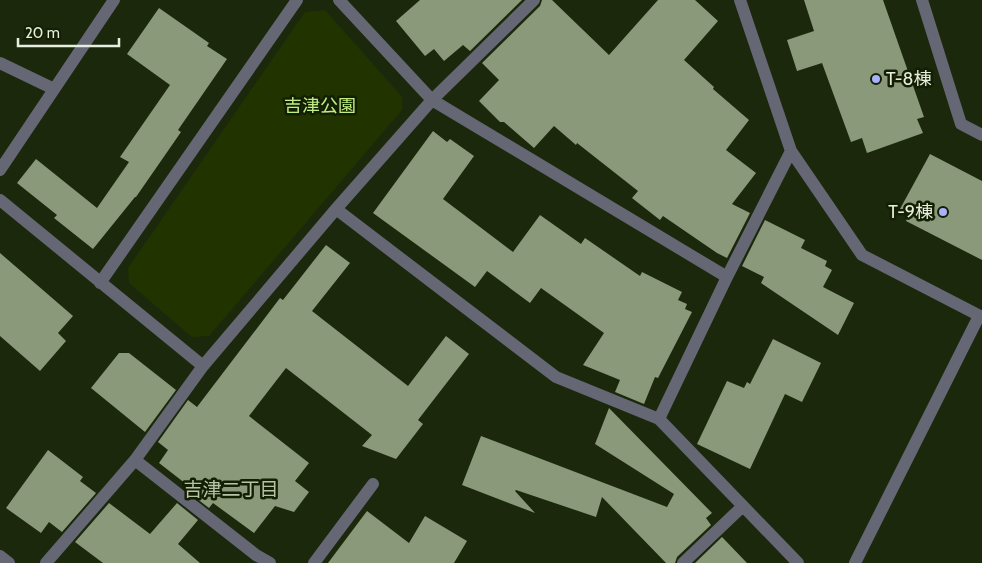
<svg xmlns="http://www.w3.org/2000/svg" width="982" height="563" viewBox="0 0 982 563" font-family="Cabin,'Noto Sans JP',sans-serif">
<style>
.green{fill:#213400}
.building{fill:#899979}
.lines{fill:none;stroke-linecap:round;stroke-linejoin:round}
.service{stroke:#656775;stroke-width:12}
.minor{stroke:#656775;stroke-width:12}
.poi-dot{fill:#a9b0fc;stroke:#131e03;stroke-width:2}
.labels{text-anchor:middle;stroke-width:5;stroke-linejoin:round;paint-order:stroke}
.poi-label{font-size:18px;fill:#e6efdd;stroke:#131e03;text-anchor:start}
.park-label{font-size:18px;fill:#bfee84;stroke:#131e03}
.neighbourhood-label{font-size:19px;fill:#b5c5a3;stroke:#131e03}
</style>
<rect width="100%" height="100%" fill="#1c280c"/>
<path class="green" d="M325,10l77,87v13l-193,226 -17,1 -63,-54 -1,-15 177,-256z"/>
<path class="building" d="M420,0h102l-52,51 -7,-6 -19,16 -10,-12 -9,7 -29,-35z
M542,0h10l57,55 49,-55h37l23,21 -34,39 30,27 -1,2 36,31 -23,30 30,23 -24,31 18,9 -23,45 -10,-5 -54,-37 -3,4 -28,-22 6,-7 -61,-48 -1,2 -22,-19 -20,22 -30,-26h-4l-21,-21 20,-21 -17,-17 58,-57z
M804,0h79l41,117 -7,2 6,14 -56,20 -5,-15 -11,4 -29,-79 -25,8 -10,-31 27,-9z
M159,8l50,35 -2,3 20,13 -49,71 3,2 -45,65h-1l-42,52 -39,-31 3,-3 -40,-32 19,-24 61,49 32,-46 -9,-5 50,-72 -43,-31z
M433,131l14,11 3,-3 24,17 -31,43 70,53 27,-37 41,29 4,-6 55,38 2,-4 40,20 -4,8 9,4 -2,5 7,3 -34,66 -3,-1 -11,27 -29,-12 5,-12 -37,-15 21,-32 -63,-45 -11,15 -43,-32 -12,16 -102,-74z
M930,154l52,27v79l-76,-39 3,-6 -9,-6z
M765,220l40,20 -4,8 26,13 -2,5 7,4 -9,17 31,16 -16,32 -77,-52 3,-6 -22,-11z
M326,245l24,18 -38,48 96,75 38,-50 23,18 -51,66 5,4 -27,35 -34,-13 10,-11 -86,-67 -37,48 60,47 -14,18 14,11 -15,20 -19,-6 -21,27 -41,-30 -4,5 -22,-17 3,-4 -31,-24 9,-13 -10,-8 30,-42 9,7 83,-109 3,2z
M0,253l73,63 -15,17 8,8 -26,30 -40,-35z
M773,339l48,24 -19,39 -17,-8 -35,75 -53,-25 30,-63 17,7 3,-6 3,2z
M119,353h10l47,37 -31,42 -54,-44z
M609,408l103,105 -6,5 5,7 -34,32 -2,6h-9l-64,-66 -6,20 -80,-27 -1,1 20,22 -73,-28 19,-49 186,71 7,-13 -79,-50z
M48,450l35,27 -3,4 16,12 -34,39 -13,-10 -8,11 -35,-25z
M109,503l41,31 27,-31 21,17 -20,24 22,19h-97l-28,-21z
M367,511l42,32 16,-27 42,25 -13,22h-126z
M722,537l25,26h-52z"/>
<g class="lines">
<path class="service" d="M922,0l39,124 21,11
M314,563l59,-79"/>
<path class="minor" d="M339,0l93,100 295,177 -68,142
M740,0l51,151 71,104 120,62
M0,63l54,26
M0,170l114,-170
M0,200l203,166
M336,209l220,168 103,42 139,144
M727,277l64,-126
M100,283l197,-283
M135,460l121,95 14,8
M0,556l9,7
M46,563l89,-103 68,-94 133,-157 96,-109 102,-100
M683,563l60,-57
M855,563l124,-247"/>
</g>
<g class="poi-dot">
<circle cx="876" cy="79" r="5"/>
<circle cx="943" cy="212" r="5"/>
</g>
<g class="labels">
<g class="poi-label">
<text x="886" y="85">T-8棟</text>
<text x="933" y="218" text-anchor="end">T-9棟</text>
</g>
<g class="park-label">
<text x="320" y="112">吉津公園</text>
</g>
<g class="neighbourhood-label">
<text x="231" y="496">吉津二丁目</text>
</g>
</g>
<path d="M18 38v8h101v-8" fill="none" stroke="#e6efdd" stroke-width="2.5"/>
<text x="25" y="38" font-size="15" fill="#e6efdd" stroke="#131e03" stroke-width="4" paint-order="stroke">20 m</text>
</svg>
